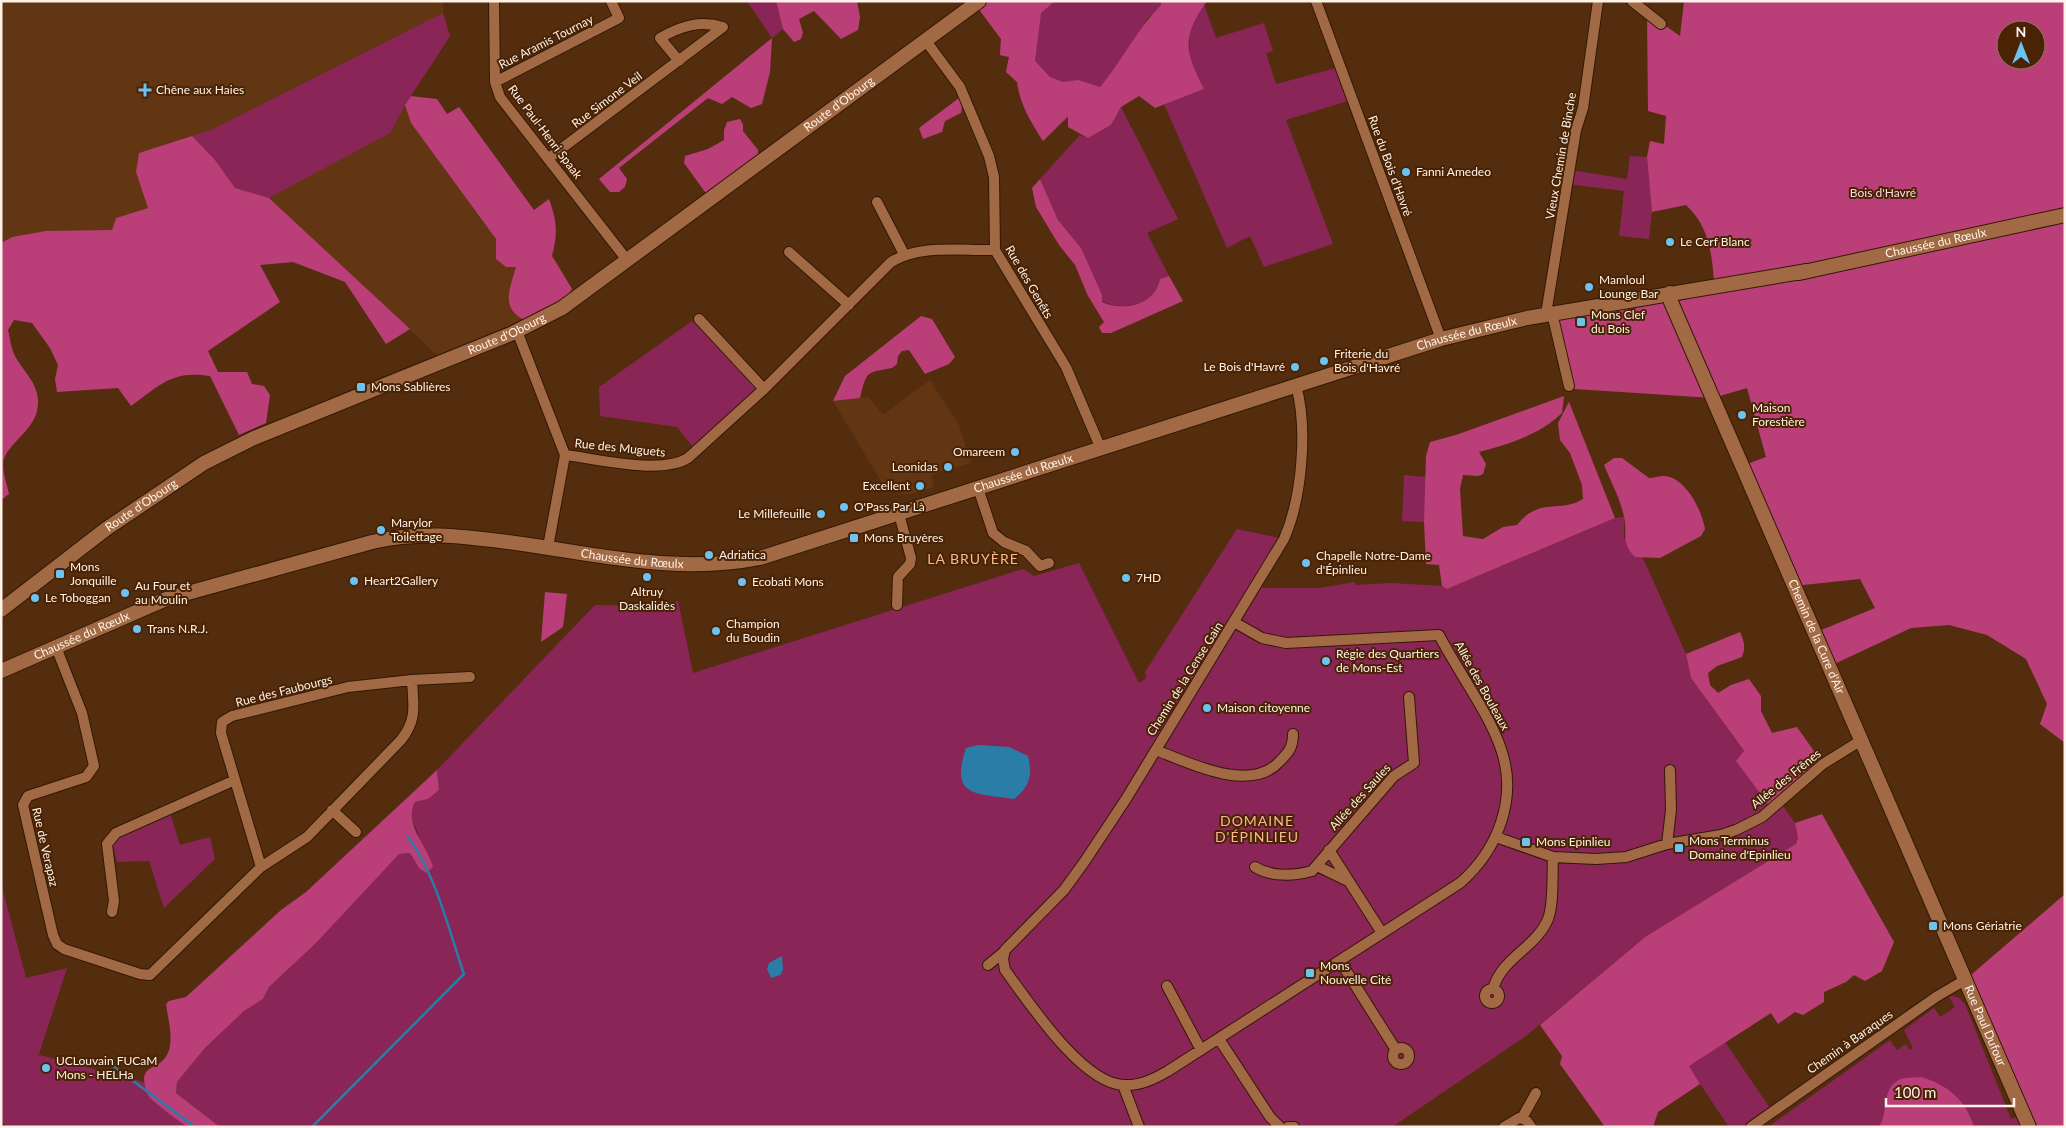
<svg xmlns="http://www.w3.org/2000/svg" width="2066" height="1128" viewBox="0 0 2066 1128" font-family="Lato,sans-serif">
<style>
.built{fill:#623513}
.green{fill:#892657}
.forest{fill:#ba3f79;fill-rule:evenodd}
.water{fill:#2a7da6}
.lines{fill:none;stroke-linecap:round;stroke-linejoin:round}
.stream{stroke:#2a7da6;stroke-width:2.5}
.street-casing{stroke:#331804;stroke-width:12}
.secondary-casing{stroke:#331804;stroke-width:16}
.street{stroke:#a26a44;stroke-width:10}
.secondary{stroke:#a26a44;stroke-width:14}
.poi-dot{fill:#6cc3f2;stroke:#492303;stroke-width:2}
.labels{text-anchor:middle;stroke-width:4;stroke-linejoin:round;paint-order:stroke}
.street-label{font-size:12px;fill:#fff2e9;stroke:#492303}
.poi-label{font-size:12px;fill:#fff2e9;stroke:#492303;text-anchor:start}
.park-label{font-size:12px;fill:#f9d8e3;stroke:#492303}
.neighbourhood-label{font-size:14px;letter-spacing:1px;fill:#f6b990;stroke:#492303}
</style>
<rect width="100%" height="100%" fill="#542d0f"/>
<path class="built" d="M1,1h442v12l7,23 -45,69 6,18 85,116v20l60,1 16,29 -22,20 -112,47 -169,-158 -133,-26 12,36 -32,10 -3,12 -101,7 -11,6z
M930,380l29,45 12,38 -40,12 3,12 -22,7h-10l-2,-4h-3l-2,-6 -10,4 -52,-87 36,-4 14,18z"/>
<path class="green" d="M747,1h29l7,28 -11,9z
M979,1h196l-14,4 -13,13 -29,47 -19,22 -57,54c-12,-19 -23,-36 -26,-59l-11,-10 3,-15 -9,-2 1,-16 -26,-35z
M1204,4l12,34 48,-15 9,28 -7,2 10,31 64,-17 11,33 -65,20 47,124 -69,23 -14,-31 -23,12 -63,-144 40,-15 -14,-27 -1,-33z
M443,13l7,23 -45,69 -15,28 -121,65 -34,-10 -20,-28 -23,-24 19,-6z
M1121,107l57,112 -31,14 22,43 -9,3c-5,26 -36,33 -58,22l-21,-53 -23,-28 -18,-41 40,-44 8,3 23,-13z
M1630,156l17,1 5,55 -3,27 -30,-3 5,-45 -57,-7 3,-14 57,9z
M699,319l65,70 -68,62 -19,-24 -77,-11 -1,-29 93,-66 2,2z
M1404,475l23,2 -3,45 -22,-1z
M1624,517v20l11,20 7,-1 44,98 5,24 104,145 3,15 -2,6 -151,93 -119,99 -134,91h-1172l-44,-34 1,-11 28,-34 39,-37 19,-12 6,-12 46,-43 70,-78 14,-12 11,-1 9,15c0,-9 1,-19 0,-29 -1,-16 -15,-17 -4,-37l13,-3 11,-9 -2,-20 158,-165 64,1 19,-5 15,72 330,-104 11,7 45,-13 60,120 7,-5 -1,-6 92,-143 47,10 -26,44 5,5h56l36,-6v3l36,-2 51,3 5,3 168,-71z
M170,813l10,32 30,-8 5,22 -51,49 -15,-47 -32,1 -5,-19 2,-4z
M1,883l25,95 41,-10 -28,86h-3l108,28 4,14 40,31h-181l-6,-6z
M1953,996l6,2 6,6 46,115 13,-5 5,13h-261l122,-87 7,10 9,-6 4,6 3,-2 -9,-18 30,-22 6,9 15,-10 -6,-10z
M1725,1042l45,66 -28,19h-13l-41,-61z"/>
<path class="forest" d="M776,1h81l3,16 -2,13 -17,9 -27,-28 -15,8 4,14 -2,6 -7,3 -11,-13z
M979,1h76l-14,12 -6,48 15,16 13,5 15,-2 22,7c22,-26 37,-58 61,-82v-4h46c-26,36 -22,51 -3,88l-49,19 -16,-12 -18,11 -10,18 -23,13 -20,-11v-11l-25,25c-12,-19 -23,-36 -26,-59l-11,-10 3,-15 -9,-2 1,-16 -26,-35z
M1684,1h381v742l-25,-19 7,-20 -21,-45 -39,-24 -38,-10 -38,3 -83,39 -14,-34 61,-25 -15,-29 -66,7 -52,-120 24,-9 -19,-69 -34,10 -138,-9 -6,-3 -17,-73 70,-4 61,-9 32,-8c-3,-32 -3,-63 -29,-87l-34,7 -5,-55 3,-16 14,3 2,-28 -18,-5 -1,-98 33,23zM2006,30h30v30h-30z
M772,38l-2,34 -8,32 -11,4 -19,-11 -10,7 -14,-6 -89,70 8,11 -2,8 -6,5h-9l-11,-13z
M411,96l26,3 10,15 12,-7 75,103 15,-11c8,22 9,34 3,57l20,33c-9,17 -31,24 -48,31 -24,-13 -14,-31 -8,-53h-10l-10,-8v-20l-85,-116 -6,-18z
M959,98l3,9 -1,6 -16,8 -3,11 -19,7 -4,-11z
M740,119l3,5v7l15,19v6l-46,36h-7l-21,-29 1,-7 23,-7 16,-9v-10l3,-8z
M192,136l23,24 20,28 34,10 141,131 -24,15 -41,-62 -52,-20 -33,3 20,37 -72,49 10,21h29l5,12 12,2 6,9 -4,28 -27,12 -29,-59c-38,-6 -50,9 -79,30l-13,-18 -61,4 -2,-13 3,-14 -8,-17 -18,-25 -18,-3 -6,10c2,8 3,18 7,26 8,15 22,26 23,44 1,27 -22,36 -33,56 -5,11 2,27 4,38l-8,6v-257l11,-6 34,-6 66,-1 4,-12 32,-10 -12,-36 3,-19z
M1040,179l18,41 23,28 21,47v7c22,10 53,3 58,-23l9,-3 14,25 -72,32h-9l-3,-6 5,-5 -16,-26 -13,-31 -16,-20 -23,-38 -4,-19z
M921,316l11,3 23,38 -6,7 -24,10 -16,-24 -7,1 -4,5 -1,8 -5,4c-26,5 -25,2 -32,30l-27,3 12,-25z
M1564,396l-2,17c-23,22 -53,31 -83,39l7,12 -3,10 -5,2 -15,-1 -3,14 3,47 20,3 20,-12 14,-2c23,-29 42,-11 66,-26l-1,-14 -12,-32 -10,-13 -2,-17 11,-21 46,116 -168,71 -5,-3 -3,-21 -13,-1 -2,-42 2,-66 4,-14 26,-7z
M1614,458h8l27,20c5,0 10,-2 15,-2 22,1 38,35 41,53l-4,7 -41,22 -25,-1c-15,-15 -7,-23 -11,-40 -3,-17 -13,-35 -20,-52z
M545,592l22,2 -4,33 -22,15z
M1740,632c4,9 6,15 2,25l-25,9 -9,7 2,12 8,8 13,-8 18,-6 12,17v15l11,22 25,-6 26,37 -51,45 -36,-48 8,-10 -53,-73 -5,-24z
M437,770l2,20 -11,9 -13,3c-12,22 12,43 18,65l-7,6 -7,-5 -9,-15 -11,1 -84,90 -46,43 -6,12 -19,12 -39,37 -28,34 -1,11 44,34c-9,0 -22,1 -31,0 -6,-2 -35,-25 -40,-30 -3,-4 -5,-14 -5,-19 1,-10 9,-10 16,-15 18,-13 8,-42 6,-59l3,-3 17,-4 95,-87 25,-18z
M1822,814l72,128 -12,29 -17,10 -11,-6 -8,7 -22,10v10l-21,13 -8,-3 -17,12 -7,-11 -82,53 11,18 -42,28 -5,15h-48l-45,-63 2,-8 -22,-31 105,-88 151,-93 2,-6 -3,-15z
M2065,894v233h-36l-64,-147z
M1921,1077c27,8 45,23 53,50h-96c12,-11 1,-39 23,-48 6,-2 14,-1 20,-2z"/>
<path class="water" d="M978,745l31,2 19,9c5,20 1,31 -14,43 -40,-6 -64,-2 -48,-51z
M782,956l1,14 -3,5 -9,3 -4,-9 2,-6z"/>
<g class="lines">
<path class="stream" d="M113,1066l82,61
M312,1127l152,-153c-16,-46 -27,-97 -56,-137"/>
<defs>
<path id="street" d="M494,1l1,81 5,15 127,163
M1316,1l125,338
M1632,1l29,23
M926,41l34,46 29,69 5,21 1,73 71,117 35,82
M495,82l124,-64 -8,-17
M549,158l174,-131c-23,-7 -42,-1 -63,11l19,23
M877,202l27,52
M789,252l60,53
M1552,313l17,73
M1546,314l30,-184 7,-22 15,-107
M699,319l65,70
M517,331l48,124 -17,92
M565,455c33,4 96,20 123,3l76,-69 127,-127c29,-18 70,-11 104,-12
M978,488l15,45 11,9 22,9 14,15 9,-3
M897,605l1,-28 12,-13 1,-6 -12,-44
M1234,622l28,16 24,5 153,-8c18,35 50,78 62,114 17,49 -3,101 -41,134l-292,188c-14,8 -28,15 -44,14 -42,-1 -96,-84 -119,-115l-2,-11 2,-9 59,-60 21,-29 41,-62 158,-260c18,-41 24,-110 12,-154
M56,647l26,66 12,53 -8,11 -58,19 -5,9 30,130 4,9 7,5 76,25 10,1 111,-108 46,-30 94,-97c17,-21 12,-36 11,-60l58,-3
M1156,750c33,13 95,44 124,11 9,-9 13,-14 13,-27
M332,810l24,22
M1496,837l57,20 43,2 30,-2 41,-13 54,-9 15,-5 26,-13 61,-53 37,-23
M1667,844l4,-34 -1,-40
M1329,850l53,83
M1317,866l29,14
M261,867l-40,-134 1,-11 10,-6 116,-29 64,-7
M1255,867c16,10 39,9 57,4l82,-95 20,-13 -5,-66
M112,912l2,-11 -7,-57 9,-11 119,-53
M1340,961l56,89
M988,965l17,-14
M1167,986l34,64
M1485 996a7 7 0 1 1 14 0a7 7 0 1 1-14 0Z
M1493,989c9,-32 43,-41 55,-70 6,-15 4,-45 5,-62
M1219,1039l51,78 10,10
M1393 1056a8 8 0 1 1 16 0a8 8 0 1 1-16 0Z
M1123,1085l16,42
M1522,1118l14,-25
M1288,1127h6
M1504,1127l15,-9 7,2 5,7
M1751,1127l185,-130 29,-17"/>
<g id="secondary">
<path id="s1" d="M1799,273l266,-58"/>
<path id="s2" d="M1670,293l1,9 358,825"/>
<path id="s3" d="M1,610l105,-81 98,-66 50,-25 259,-105 49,-25 417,-307"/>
<path id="s4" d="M1,671l165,-72 206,-57c48,-11 87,-6 136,0 83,11 168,33 252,16l681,-219 86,-21 280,-47"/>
</g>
</defs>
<use href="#street" class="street-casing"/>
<use href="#secondary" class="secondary-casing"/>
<use href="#street" class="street"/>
<use href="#secondary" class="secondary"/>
</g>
<g class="poi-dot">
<path d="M142.5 82.5h5v5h5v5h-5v5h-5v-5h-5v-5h5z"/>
<circle cx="1406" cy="172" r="5"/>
<circle cx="1670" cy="242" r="5"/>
<circle cx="1589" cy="287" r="5"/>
<rect x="1576" y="317" width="10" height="10" rx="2.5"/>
<circle cx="1324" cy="361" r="5"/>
<circle cx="1295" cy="367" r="5"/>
<rect x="356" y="382" width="10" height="10" rx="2.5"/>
<circle cx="1742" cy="415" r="5"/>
<circle cx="1015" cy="452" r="5"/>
<circle cx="948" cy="467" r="5"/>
<circle cx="920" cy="486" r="5"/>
<circle cx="844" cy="507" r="5"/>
<circle cx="821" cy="514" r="5"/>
<circle cx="381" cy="530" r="5"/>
<rect x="849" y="533" width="10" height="10" rx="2.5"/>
<circle cx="709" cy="555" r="5"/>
<circle cx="1306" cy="563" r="5"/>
<rect x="55" y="569" width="10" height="10" rx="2.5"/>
<circle cx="647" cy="577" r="5"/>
<circle cx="1126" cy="578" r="5"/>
<circle cx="354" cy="581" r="5"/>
<circle cx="742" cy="582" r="5"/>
<circle cx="125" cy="593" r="5"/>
<circle cx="35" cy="598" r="5"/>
<circle cx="137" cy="629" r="5"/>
<circle cx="716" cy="631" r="5"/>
<circle cx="1326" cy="661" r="5"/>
<circle cx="1207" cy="708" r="5"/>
<rect x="1521" y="837" width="10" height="10" rx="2.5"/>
<rect x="1674" y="843" width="10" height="10" rx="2.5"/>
<rect x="1928" y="921" width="10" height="10" rx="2.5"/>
<rect x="1305" y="968" width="10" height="10" rx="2.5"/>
<circle cx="46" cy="1068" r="5"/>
</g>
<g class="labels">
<g class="street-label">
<text transform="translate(546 42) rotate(-27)" y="4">Rue Aramis Tournay</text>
<text transform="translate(607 100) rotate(-37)" y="4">Rue Simone Veil</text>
<text dy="4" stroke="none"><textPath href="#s3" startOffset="985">Route d'Obourg</textPath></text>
<text transform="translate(545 132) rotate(53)" y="4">Rue Paul-Henri Spaak</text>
<text transform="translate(1561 156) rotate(-80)" y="4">Vieux Chemin de Binche</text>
<text transform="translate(1390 166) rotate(70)" y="4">Rue du Bois d'Havré</text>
<text dy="4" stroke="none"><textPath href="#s1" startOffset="140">Chaussée du Rœulx</textPath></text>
<text transform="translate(1029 282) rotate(60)" y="4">Rue des Genêts</text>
<text dy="4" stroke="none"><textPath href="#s4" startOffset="1526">Chaussée du Rœulx</textPath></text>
<text dy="4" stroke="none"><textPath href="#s3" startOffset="580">Route d'Obourg</textPath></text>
<text transform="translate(620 448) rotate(6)" y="4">Rue des Muguets</text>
<text dy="4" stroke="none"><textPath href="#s4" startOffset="1061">Chaussée du Rœulx</textPath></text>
<text dy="4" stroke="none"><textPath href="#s3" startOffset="175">Route d'Obourg</textPath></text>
<text dy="4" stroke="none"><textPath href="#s4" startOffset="656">Chaussée du Rœulx</textPath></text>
<text dy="4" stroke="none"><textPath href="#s4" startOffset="88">Chaussée du Rœulx</textPath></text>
<text dy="4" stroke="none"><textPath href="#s2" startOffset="374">Chemin de la Cure d'Air</textPath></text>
<text transform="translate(1185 679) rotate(-58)" y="4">Chemin de la Cense Gain</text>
<text transform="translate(1482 686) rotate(61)" y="4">Allée des Bouleaux</text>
<text transform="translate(284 691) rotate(-14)" y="4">Rue des Faubourgs</text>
<text transform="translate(1786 779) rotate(-39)" y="4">Allée des Frênes</text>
<text transform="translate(1360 797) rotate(-48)" y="4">Allée des Saules</text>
<text transform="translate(45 847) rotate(77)" y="4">Rue de Verapaz</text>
<text dy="4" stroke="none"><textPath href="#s2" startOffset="798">Rue Paul Dufour</textPath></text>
<text transform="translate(1850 1042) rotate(-35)" y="4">Chemin à Baraques</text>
</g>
<g class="poi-label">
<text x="156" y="94">Chêne aux Haies</text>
<text x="1416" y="176">Fanni Amedeo</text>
<text x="1680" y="246">Le Cerf Blanc</text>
<text x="1599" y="284">Mamloul<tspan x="1599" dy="14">Lounge Bar</tspan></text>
<text x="1591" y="319">Mons Clef<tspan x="1591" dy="14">du Bois</tspan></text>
<text x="1334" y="358">Friterie du<tspan x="1334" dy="14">Bois d'Havré</tspan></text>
<text x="1285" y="371" text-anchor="end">Le Bois d'Havré</text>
<text x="371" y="391">Mons Sablières</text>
<text x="1752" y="412">Maison<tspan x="1752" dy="14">Forestière</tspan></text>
<text x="1005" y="456" text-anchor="end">Omareem</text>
<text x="938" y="471" text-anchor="end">Leonidas</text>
<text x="910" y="490" text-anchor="end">Excellent</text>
<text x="854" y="511">O'Pass Par Là</text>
<text x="811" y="518" text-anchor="end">Le Millefeuille</text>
<text x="391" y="527">Marylor<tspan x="391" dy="14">Toilettage</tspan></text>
<text x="864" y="542">Mons Bruyères</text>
<text x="719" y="559">Adriatica</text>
<text x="1316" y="560">Chapelle Notre-Dame<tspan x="1316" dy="14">d'Épinlieu</tspan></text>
<text x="70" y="571">Mons<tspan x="70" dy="14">Jonquille</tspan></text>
<text x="1136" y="582">7HD</text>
<text x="364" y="585">Heart2Gallery</text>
<text x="752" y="586">Ecobati Mons</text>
<text x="135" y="590">Au Four et<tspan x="135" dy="14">au Moulin</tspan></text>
<text x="647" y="596" text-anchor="middle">Altruy<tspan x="647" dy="14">Daskalidès</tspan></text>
<text x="45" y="602">Le Toboggan</text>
<text x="726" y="628">Champion<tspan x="726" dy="14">du Boudin</tspan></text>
<text x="147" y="633">Trans N.R.J.</text>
<text x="1336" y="658">Régie des Quartiers<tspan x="1336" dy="14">de Mons-Est</tspan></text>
<text x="1217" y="712">Maison citoyenne</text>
<text x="1689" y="845">Mons Terminus<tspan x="1689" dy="14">Domaine d'Epinlieu</tspan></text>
<text x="1536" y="846">Mons Epinlieu</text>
<text x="1943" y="930">Mons Gériatrie</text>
<text x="1320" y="970">Mons<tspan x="1320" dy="14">Nouvelle Cité</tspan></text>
<text x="56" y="1065">UCLouvain FUCaM<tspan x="56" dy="14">Mons - HELHa</tspan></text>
</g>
<g class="park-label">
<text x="1883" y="197">Bois d'Havré</text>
</g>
<g class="neighbourhood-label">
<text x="973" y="564">LA BRUYÈRE</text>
<text x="1257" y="826">DOMAINE<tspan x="1257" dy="16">D'ÉPINLIEU</tspan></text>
</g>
</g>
<rect width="2066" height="1128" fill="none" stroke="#fff2e9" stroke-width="5"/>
<g transform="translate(2021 45)"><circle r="24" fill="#492303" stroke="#92765f"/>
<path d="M0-4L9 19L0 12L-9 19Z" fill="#6cc3f2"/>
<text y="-8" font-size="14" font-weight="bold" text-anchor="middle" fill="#fff2e9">N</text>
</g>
<path d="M1886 1098v8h128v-8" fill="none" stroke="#fff2e9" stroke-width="2.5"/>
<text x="1894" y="1098" font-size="15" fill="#fff2e9" stroke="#492303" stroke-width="4" paint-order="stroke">100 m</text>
</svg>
